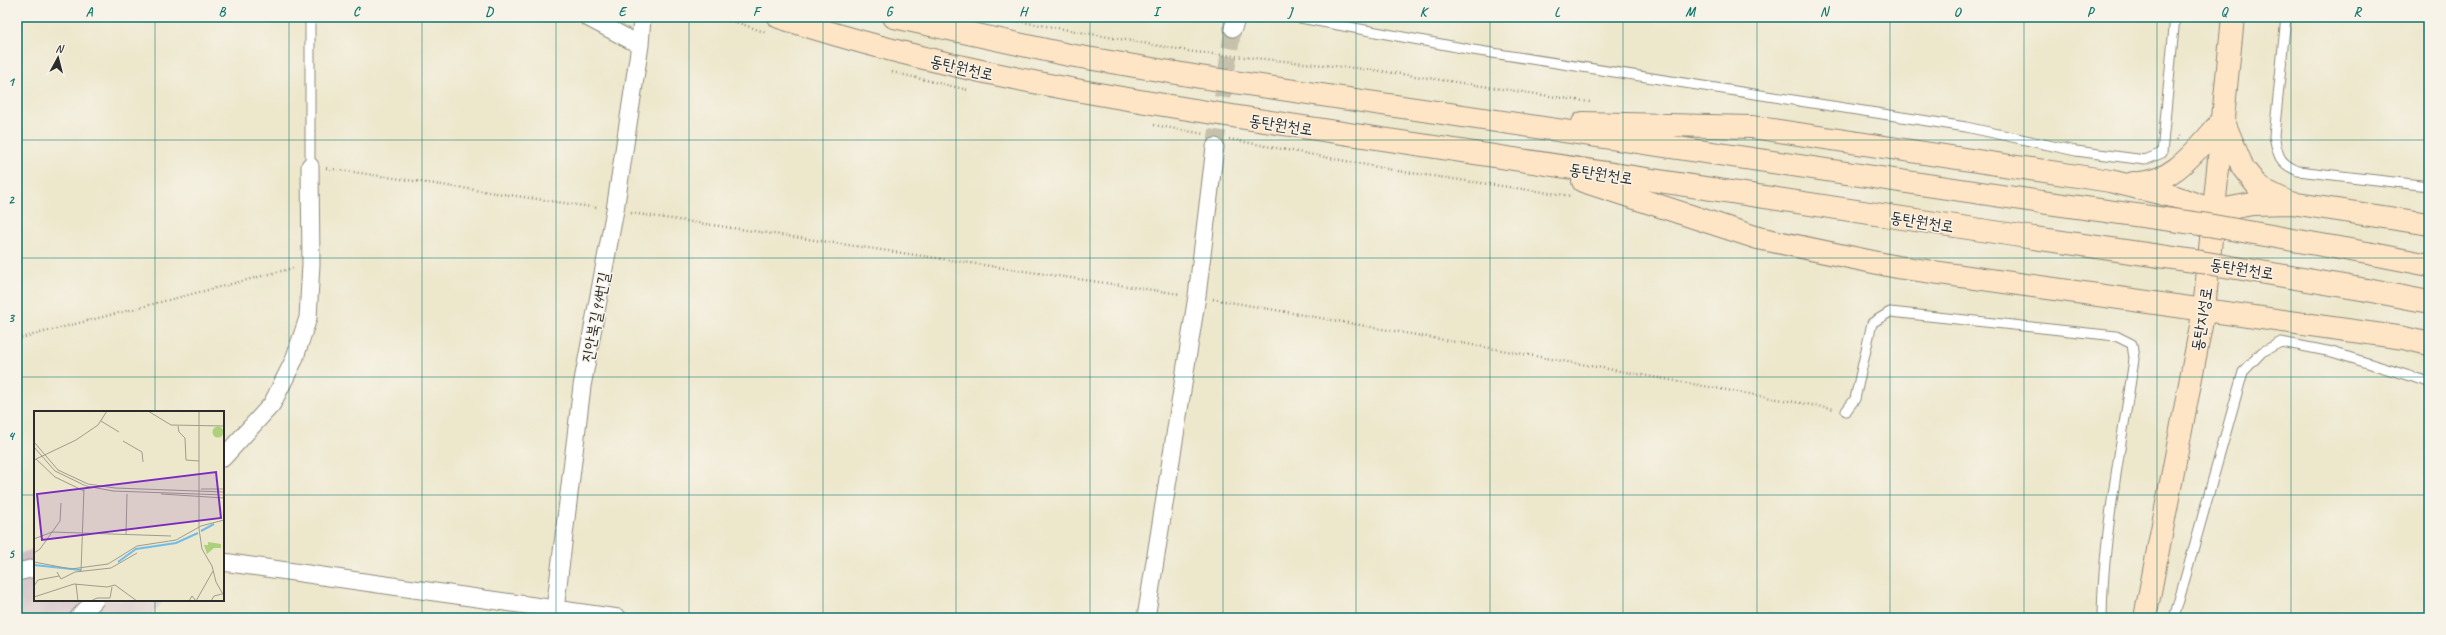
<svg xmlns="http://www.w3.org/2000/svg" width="2446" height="635" viewBox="0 0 2446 635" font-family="Caveat,'Poor Story',sans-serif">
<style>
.industrial{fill:#d2bec3}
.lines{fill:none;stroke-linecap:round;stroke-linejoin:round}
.street-tunnel{stroke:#c6c1ac;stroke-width:17;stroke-dasharray:17 8;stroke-linecap:butt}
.lane-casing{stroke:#8c897c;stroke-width:11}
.street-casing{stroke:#8c897c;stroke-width:19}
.secondary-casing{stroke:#8c897c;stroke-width:24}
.path{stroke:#8c897c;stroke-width:2.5;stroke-dasharray:1 3;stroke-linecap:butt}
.lane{stroke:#fff;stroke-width:9}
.street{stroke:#fff;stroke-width:17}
.secondary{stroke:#fee5c5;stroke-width:22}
.secondary-bridge-casing{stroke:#8c897c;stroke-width:24;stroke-linecap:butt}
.secondary-bridge{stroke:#fee5c5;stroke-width:22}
.grid{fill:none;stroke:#0f766e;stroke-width:1;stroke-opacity:0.55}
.labels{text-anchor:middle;stroke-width:3;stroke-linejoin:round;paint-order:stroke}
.street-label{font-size:16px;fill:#2b2b2b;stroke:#f7f3e8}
.inset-river{fill:none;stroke:#6fbdea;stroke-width:2}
.inset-road{fill:none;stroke:#9f9c8c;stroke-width:1}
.view{fill:#7b2cbf;fill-opacity:0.15;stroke:#7b2cbf;stroke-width:2}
.inset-edge{fill:none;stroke:#2b2b2b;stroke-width:2}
.neatline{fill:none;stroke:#0f766e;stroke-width:1.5}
.grid-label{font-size:13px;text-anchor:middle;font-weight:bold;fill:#0f766e}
</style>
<rect width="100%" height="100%" fill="#f7f3e8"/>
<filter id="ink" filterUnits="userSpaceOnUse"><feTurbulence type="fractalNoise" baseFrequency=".025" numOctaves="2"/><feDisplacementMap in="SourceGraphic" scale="8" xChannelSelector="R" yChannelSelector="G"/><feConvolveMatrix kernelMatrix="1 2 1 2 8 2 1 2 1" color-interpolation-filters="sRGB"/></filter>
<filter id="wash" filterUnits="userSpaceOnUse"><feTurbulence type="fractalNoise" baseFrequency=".012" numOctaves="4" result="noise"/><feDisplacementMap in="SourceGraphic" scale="16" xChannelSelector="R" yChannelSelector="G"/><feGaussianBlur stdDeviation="0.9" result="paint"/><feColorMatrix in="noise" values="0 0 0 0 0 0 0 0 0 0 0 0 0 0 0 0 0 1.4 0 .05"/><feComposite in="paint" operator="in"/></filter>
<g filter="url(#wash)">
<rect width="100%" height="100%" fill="#ede7cc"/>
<path class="industrial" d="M35,549v51h129l-15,18h-132v-64z"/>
</g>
<g filter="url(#ink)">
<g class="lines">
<path class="street-tunnel" d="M1215,147l18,-119"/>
<defs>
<path id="lane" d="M310,17v149
M1295,17l178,33 493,77 110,24 69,9 17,-7 13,-136
M2286,17l-12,119c4,20 5,27 24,35l131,15
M1846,411l9,-12 17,-76 18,-11 226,24 16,8 2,15c-12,86 -31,172 -32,259
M2174,618l69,-246 19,-20 19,-10 51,10 97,30"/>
<path id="street" d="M587,17l53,28
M1233,28l4,-11
M223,458l49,-54 22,-44 14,-42 3,-54 -1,-98
M223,562l395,56
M17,572l18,-4
M78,618l17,-18
M554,618l28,-232 33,-176 25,-165 2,-28
M1146,618l51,-322 18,-149"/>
<path id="secondary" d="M779,17c188,62 383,88 577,118 226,35 452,69 678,103
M894,17l175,38 131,22 841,125
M1583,123l169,4 358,54 66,16 39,14 37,-7 39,-1 138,21
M1583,181l175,57 139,29 507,71 25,6
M2133,183c40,3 66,-37 90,-63l20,48 16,20 27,13
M2373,254l56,11
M2367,290l62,12
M2145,618l59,-308 29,-293"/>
</defs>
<use href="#lane" class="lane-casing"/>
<use href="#street" class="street-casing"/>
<use href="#secondary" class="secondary-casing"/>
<path class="path" d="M722,17l45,16
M995,17l199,35 180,18 216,32
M892,72l76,18
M1154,125l50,9
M1229,139l169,32 173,25
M2177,140l3,-6
M326,168l272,40
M631,213l549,81
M1213,299l621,110
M17,339l276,-71"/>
<use href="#lane" class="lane"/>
<use href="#street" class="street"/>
<use href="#secondary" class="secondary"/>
<defs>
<path id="secondary-bridge" d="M2041,202l167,23 165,29
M2034,238l167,24 166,28"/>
</defs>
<use href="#secondary-bridge" class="secondary-bridge-casing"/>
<use href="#secondary-bridge" class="secondary-bridge"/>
</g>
</g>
<path class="grid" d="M155,17v395M289,17v601M422,17v601M556,17v601M689,17v601M823,17v601M956,17v601M1090,17v601M1223,17v601M1356,17v601M1490,17v601M1623,17v601M1757,17v601M1890,17v601M2024,17v601M2157,17v601M2291,17v601M17,140h2412M17,258h2412M17,377h2412M17,495h18M223,495h2206M155,600v18"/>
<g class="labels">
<g class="street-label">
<text transform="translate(962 67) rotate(13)" y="6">동탄원천로</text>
<text transform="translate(1281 124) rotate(9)" y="6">동탄원천로</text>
<text transform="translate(1601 173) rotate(9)" y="6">동탄원천로</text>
<text transform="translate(1922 221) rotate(9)" y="6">동탄원천로</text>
<text transform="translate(2242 268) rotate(9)" y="6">동탄원천로</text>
<text transform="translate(595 317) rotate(-79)" y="6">진안북길94번길</text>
<text transform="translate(2201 319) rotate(-81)" y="6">동탄지성로</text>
</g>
</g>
<g transform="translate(34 411)">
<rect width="190" height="190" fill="#ede7cc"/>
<path d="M178.5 21a5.5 5.5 0 1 1 11 0a5.5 5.5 0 1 1-11 0ZM174,131l13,2v4h-7l-7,6 -3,-9h4z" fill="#add17a"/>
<path class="inset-river" d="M167,120l13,-7M84,151l18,-13 40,-6 22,-10M0,154l47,5"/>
<path class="inset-road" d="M114,0l23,14 53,1M165,0v118l3,20 10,17 4,16 8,14M67,10l18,11M144,15l1,6 6,6 1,22 13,1M89,30l19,11 1,10M0,31l24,28 30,14 27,4 109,4M0,36l21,24 31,15 27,5 111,4M2,48l19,18 29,14M0,49l42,-20 22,-15 9,-14M167,78h23M127,83l63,4M92,123l1,-40M0,128l18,-7 119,4M0,142l6,-4 20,-28 1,-18M0,151l37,7 37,-5 29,-18 39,-6 25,-14 23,-6M23,161l4,7 14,-7 36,-4 26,-15M47,161l3,-84M42,173l2,17M0,175l4,-6 21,-4M0,186l40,-13 33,3 8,-2 22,16M57,190l6,-3h13l2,-11M155,190l3,-5 4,5M162,190l17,-30M177,190l3,-5 8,-2"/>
<path class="view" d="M182,61l5,46 -179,22 -5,-46z"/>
<rect width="190" height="190" class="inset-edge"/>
</g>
<rect width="2446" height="635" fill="none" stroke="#f7f3e8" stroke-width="44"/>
<g transform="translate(58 58) rotate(7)" stroke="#f7f3e8" stroke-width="3" paint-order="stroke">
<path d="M0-3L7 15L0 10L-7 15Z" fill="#2b2b2b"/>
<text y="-6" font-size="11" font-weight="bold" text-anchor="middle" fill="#2b2b2b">N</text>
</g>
<rect x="22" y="22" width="2402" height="591" class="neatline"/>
<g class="grid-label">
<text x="89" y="16">A</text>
<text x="222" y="16">B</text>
<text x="356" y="16">C</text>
<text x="489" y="16">D</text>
<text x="622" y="16">E</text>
<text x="756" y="16">F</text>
<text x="889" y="16">G</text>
<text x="1023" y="16">H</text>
<text x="1156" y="16">I</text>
<text x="1290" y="16">J</text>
<text x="1423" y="16">K</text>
<text x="1557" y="16">L</text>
<text x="1690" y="16">M</text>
<text x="1824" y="16">N</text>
<text x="1957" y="16">O</text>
<text x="2090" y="16">P</text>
<text x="2224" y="16">Q</text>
<text x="2357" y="16">R</text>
<text x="11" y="86">1</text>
<text x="11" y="204">2</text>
<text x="11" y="322">3</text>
<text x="11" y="440">4</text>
<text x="11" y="558">5</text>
</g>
</svg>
